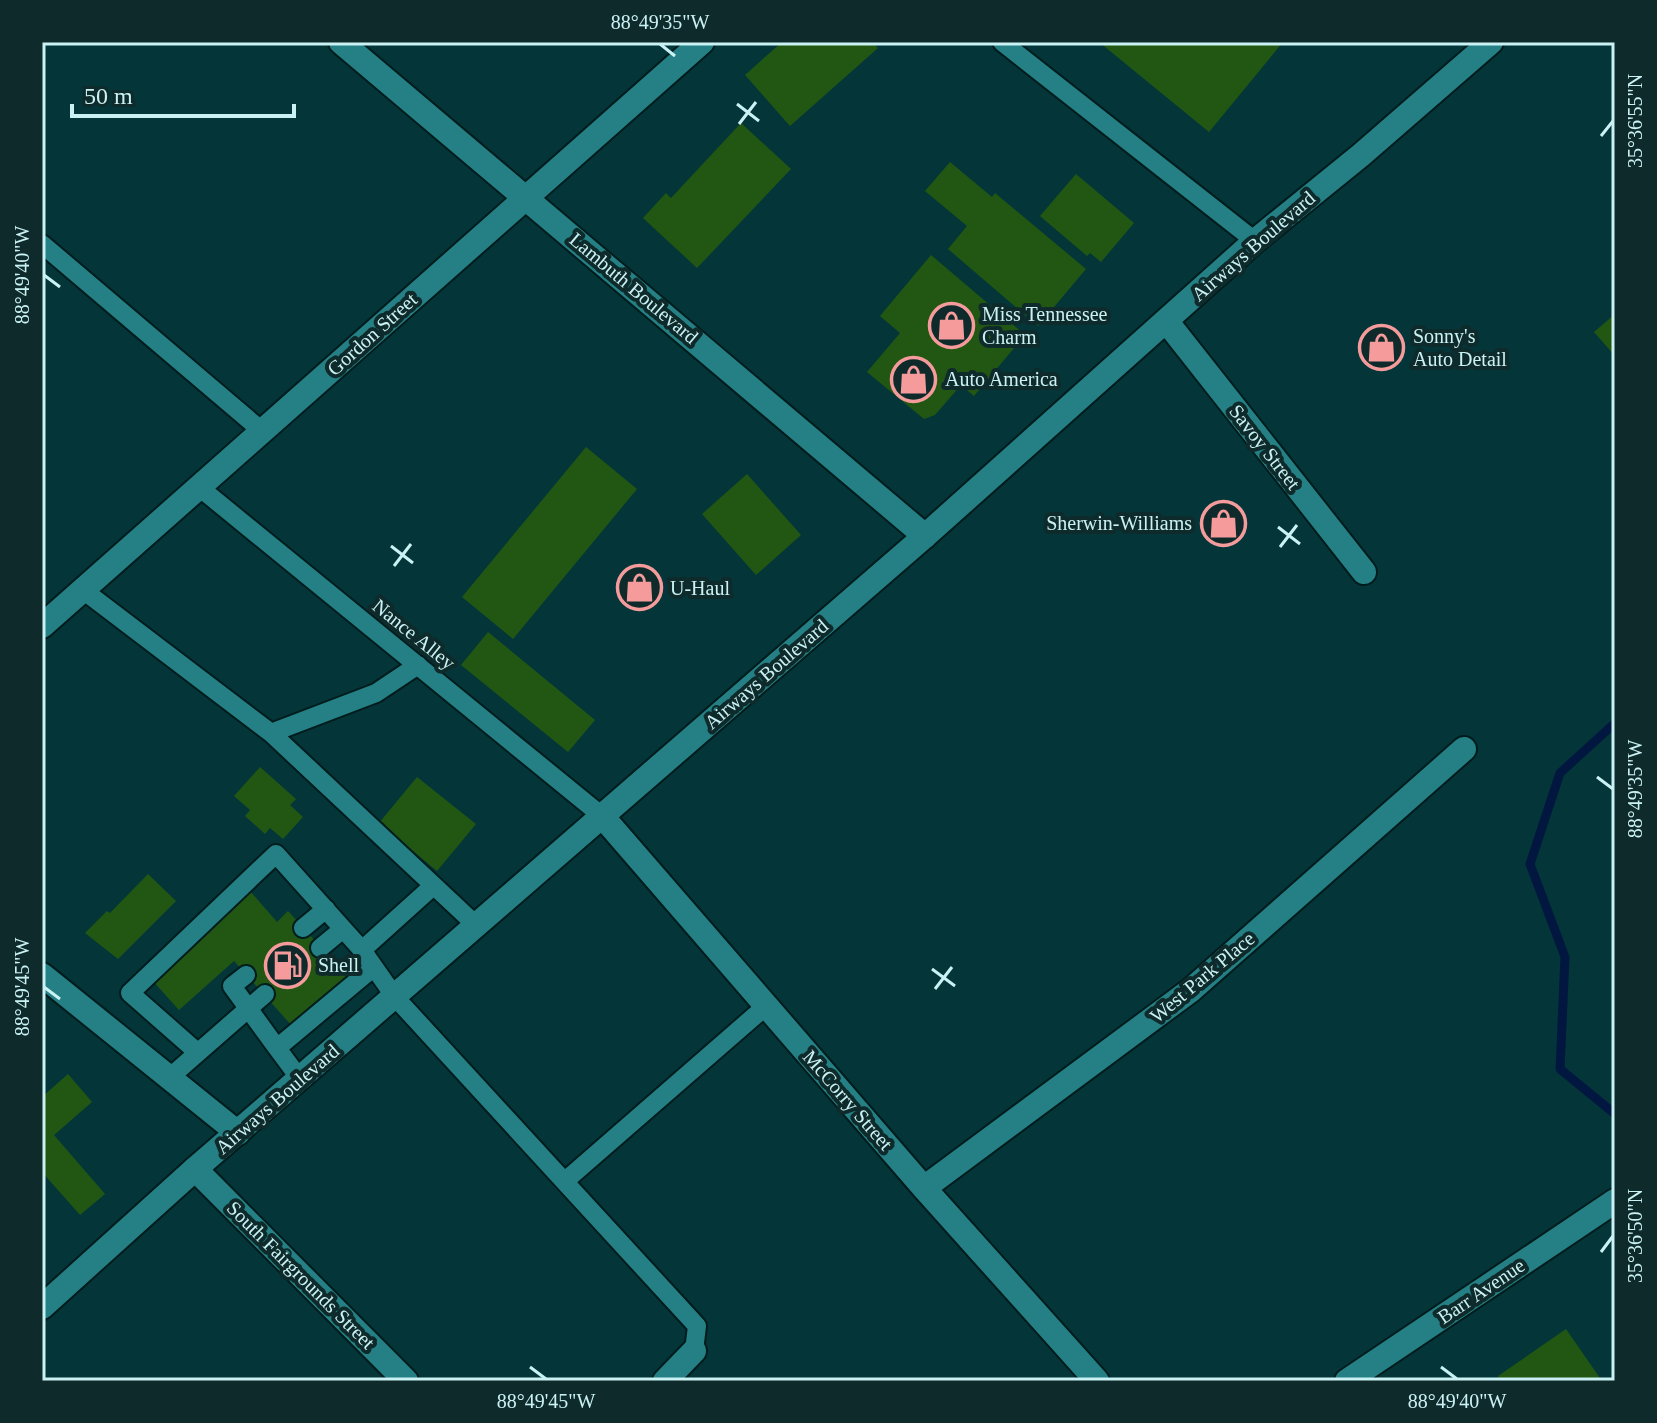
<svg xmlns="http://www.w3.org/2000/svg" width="1657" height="1423" viewBox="0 0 1657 1423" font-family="Georgia,serif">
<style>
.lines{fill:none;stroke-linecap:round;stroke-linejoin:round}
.stream{stroke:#011740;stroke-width:9}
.building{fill:#225713}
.service-casing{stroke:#011c1d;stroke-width:22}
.minor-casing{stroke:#011c1d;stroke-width:28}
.tertiary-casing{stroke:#011c1d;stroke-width:28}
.secondary-casing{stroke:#011c1d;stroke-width:28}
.service{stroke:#248084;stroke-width:18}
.minor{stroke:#248084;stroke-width:24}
.tertiary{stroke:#248084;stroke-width:24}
.secondary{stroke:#248084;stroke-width:24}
.ticks{fill:none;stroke:#caf2f4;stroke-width:3}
.labels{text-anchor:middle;stroke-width:8;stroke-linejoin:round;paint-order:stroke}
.street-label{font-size:20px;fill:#caf2f4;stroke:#0f2a2b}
.poi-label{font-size:20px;fill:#caf2f4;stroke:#0f2a2b;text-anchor:start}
.neatline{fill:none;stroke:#caf2f4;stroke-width:3}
.ticks-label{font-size:20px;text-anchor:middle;fill:#caf2f4}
</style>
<rect width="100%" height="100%" fill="#043639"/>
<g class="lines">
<path class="stream" d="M1615,723l-55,50 -30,91 35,93 -5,112 55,45"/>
</g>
<path class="building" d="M782,42h90l6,6 -88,78 -45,-51z
M1099,42h184l-74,90z
M741,123l50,46 -94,99 -54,-50 23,-25 5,5z
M950,162l42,35 3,-4 91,76 -48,57 -90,-77 19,-23 -42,-35z
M1076,174l58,49 -33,39 -11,-9 -3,3 -47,-40z
M931,255l94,80 -51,61 -13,-11 -26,30 -11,4 -57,-47 33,-39 -20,-17z
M1615,314v42l-21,-24z
M586,447l51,42 -124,150 -51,-42z
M747,474l54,61 -45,40 -54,-61z
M488,632l107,88 -27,32 -107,-87z
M260,767l36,32 -6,6 13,12 -20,22 -13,-11 -5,6 -20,-18 5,-6 -16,-14z
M417,777l59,47 -39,47 -58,-48z
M148,874l28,27 -58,58 -33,-26 22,-22 3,2z
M250,891l27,31 11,-11 59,65 -55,50 -58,-65 -55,49 -27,-30z
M68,1074l24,28 -38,33 51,59 -25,21 -38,-43v-75z
M1566,1329l36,52h-101l-3,-5z"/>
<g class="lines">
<defs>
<path id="service" d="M1002,42l253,199
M42,244l220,187
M199,487l403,329
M83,590l188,143 206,193
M271,733l105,-40 42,-28
M433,886l-71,64 33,47 302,329 -3,25
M303,928l23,-19
M320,948l23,-19
M246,975l-14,11 45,62 97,-81
M277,1048l23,31
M196,1051l-66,-58 146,-139 86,96
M169,1078l96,-84
M565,1181l201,-175"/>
<path id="minor" d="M1167,322l197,250
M42,626l660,-584
M602,816l322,372 173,193
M42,975l196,158
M195,1169l211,212
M924,1188l267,-198 273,-241
M665,1381l29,-30
M1347,1381l268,-180"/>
<path id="tertiary" d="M341,42l584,494"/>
<path id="secondary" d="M42,1307l153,-138 730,-633 330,-295 106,-86 130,-113"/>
</defs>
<use href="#service" class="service-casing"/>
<use href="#minor" class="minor-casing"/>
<use href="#tertiary" class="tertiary-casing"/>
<use href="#secondary" class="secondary-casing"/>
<use href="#service" class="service"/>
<use href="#minor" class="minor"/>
<use href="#tertiary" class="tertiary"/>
<use href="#secondary" class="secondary"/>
</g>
<path class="ticks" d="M660,44l15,12M737,104l22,17M739,124l17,-22M1601,136l12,-15M44,275l16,12M1278,527l22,17M391,546l22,17M1280,547l17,-22M394,566l17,-22M1597,777l16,12M932,969l23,17M44,987l16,12M935,989l17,-22M1601,1252l12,-16M530,1367l16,12M1441,1367l16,12"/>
<defs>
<symbol id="shop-ring" viewBox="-11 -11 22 22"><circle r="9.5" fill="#0f2a2b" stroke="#f59b9b" stroke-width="1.5"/><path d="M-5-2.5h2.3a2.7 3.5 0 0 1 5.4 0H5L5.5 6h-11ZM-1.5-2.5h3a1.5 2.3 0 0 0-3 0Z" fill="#f59b9b"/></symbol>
<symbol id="fuel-ring" viewBox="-11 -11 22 22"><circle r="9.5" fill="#0f2a2b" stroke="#f59b9b" stroke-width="1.5"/><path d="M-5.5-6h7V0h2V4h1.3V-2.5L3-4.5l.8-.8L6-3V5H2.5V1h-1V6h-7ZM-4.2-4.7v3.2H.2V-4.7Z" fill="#f59b9b"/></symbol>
</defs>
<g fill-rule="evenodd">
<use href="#shop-ring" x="926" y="300" width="51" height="51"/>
<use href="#shop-ring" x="1356" y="322" width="51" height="51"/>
<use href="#shop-ring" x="888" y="354" width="51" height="51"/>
<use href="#shop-ring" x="1198" y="498" width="51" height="51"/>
<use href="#shop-ring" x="614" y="562" width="51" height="51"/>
<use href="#fuel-ring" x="262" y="940" width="51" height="51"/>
</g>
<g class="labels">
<g class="street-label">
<text transform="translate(1253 246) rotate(-41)" y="7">Airways Boulevard</text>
<text transform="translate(634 288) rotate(40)" y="7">Lambuth Boulevard</text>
<text transform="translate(372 334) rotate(-42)" y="7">Gordon Street</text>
<text transform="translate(1265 447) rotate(52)" y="7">Savoy Street</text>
<text transform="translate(414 634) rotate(39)" y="7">Nance Alley</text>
<text transform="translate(766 674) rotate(-41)" y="7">Airways Boulevard</text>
<text transform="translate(1202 977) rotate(-40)" y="7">West Park Place</text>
<text transform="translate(277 1099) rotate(-41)" y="7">Airways Boulevard</text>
<text transform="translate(848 1100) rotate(49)" y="7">McCorry Street</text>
<text transform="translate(301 1275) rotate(45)" y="7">South Fairgrounds Street</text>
<text transform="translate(1481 1291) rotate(-34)" y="7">Barr Avenue</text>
</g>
<g class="poi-label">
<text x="982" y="321">Miss Tennessee<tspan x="982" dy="23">Charm</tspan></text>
<text x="1413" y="343">Sonny's<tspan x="1413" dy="23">Auto Detail</tspan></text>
<text x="945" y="386">Auto America</text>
<text x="1192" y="530" text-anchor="end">Sherwin-Williams</text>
<text x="670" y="595">U-Haul</text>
<text x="318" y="972">Shell</text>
</g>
</g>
<rect width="1657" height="1423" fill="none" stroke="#0f2a2b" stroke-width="88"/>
<path d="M72 104v12h222v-12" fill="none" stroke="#caf2f4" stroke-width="4"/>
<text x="84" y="104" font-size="24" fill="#caf2f4" stroke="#0f2a2b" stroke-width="6" paint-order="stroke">50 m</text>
<rect x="44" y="44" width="1569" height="1335" class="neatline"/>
<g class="ticks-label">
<text x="660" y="29">88°49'35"W</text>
<text transform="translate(1635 121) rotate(-90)" y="7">35°36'55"N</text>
<text transform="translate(22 275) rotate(-90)" y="7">88°49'40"W</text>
<text transform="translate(1635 789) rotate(-90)" y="7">88°49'35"W</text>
<text transform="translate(22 987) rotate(-90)" y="7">88°49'45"W</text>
<text transform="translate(1635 1236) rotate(-90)" y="7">35°36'50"N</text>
<text x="546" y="1408">88°49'45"W</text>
<text x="1457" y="1408">88°49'40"W</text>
</g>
</svg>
